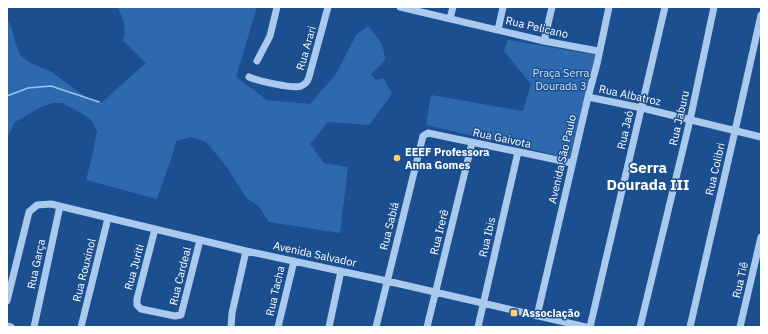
<svg xmlns="http://www.w3.org/2000/svg" width="768" height="334" viewBox="0 0 768 334" font-family="'IBM Plex Sans',sans-serif">
<style>
.green{fill:#2e69ad}
.lines{fill:none;stroke-linecap:round;stroke-linejoin:round}
.stream{stroke:#9cc4f0;stroke-width:1.5}
.minor{stroke:#a9c9ee;stroke-width:7}
.poi-dot{fill:#ffd166;stroke:#1b4f8f;stroke-width:1.5}
.labels{text-anchor:middle;stroke-width:3;stroke-linejoin:round;paint-order:stroke}
.street-label{font-size:11px;fill:#fff;stroke:#1b4f8f}
.park-label{font-size:11px;fill:#cfe3fa;stroke:#1b4f8f}
.poi-label{font-size:11px;font-weight:bold;fill:#fff;stroke:#1b4f8f;text-anchor:start}
.district-label{font-size:15px;font-weight:bold;fill:#fff;stroke:#1b4f8f}
</style>
<rect width="100%" height="100%" fill="#1b4f8f"/>
<path class="green" d="M117,7h140l-21,70 31,23 43,4 26,-30 20,-39 12,-9c9,11 17,19 17,34l-14,14 5,6 7,-2 1,1 8,15 -23,31 -41,-3 -18,22 14,19 24,4 -8,66 -71,-11 -11,-17 -11,-6 -20,-32 -21,-25 -15,-5 -15,4c-4,20 -13,38 -19,58l-71,-19 7,-28 4,-21 -5,-10 -9,-7 -21,-11h-10l-11,4 -26,15 -8,16v-120l5,11 3,13 5,13 12,9 18,7 40,29 11,3 45,-40 -23,-23c4,-10 0,-24 -6,-33z
M508,40l89,15 -28,103 -143,-33 5,-30 92,16 8,-27 -27,-33z"/>
<g class="lines">
<path class="stream" d="M7,96l21,-8 23,-2 48,16"/>
<path class="minor" d="M400,7l144,34 54,10
M450,18l3,-11
M498,30l5,-23
M544,41l8,-34
M257,61l13,-25 7,-29
M249,77c9,4 44,12 52,9 5,-2 7,-5 8,-9l19,-70
M588,97l54,11 119,29
M155,229l-18,70v6l4,4 34,7 6,-1 19,-75
M7,301l22,-89 8,-7 14,-1 195,47 141,30 199,46
M537,316l51,-219 9,-33 12,-57
M7,326l4,1
M34,327l26,-121
M81,327l27,-109
M231,327l1,-14 14,-62
M278,327l16,-66
M329,327l12,-56
M376,327l47,-191 5,-3 144,30
M427,327l45,-184
M478,327l40,-175
M590,327l75,-320
M640,327l50,-207 24,-113
M690,327l45,-196 26,-116
M740,327l21,-90"/>
</g>
<g class="poi-dot">
<circle cx="397" cy="158" r="4"/>
<rect x="510" y="309" width="8" height="8" rx="2"/>
</g>
<g class="labels">
<g class="street-label">
<text transform="translate(537 27) rotate(13)" y="4">Rua Pelicano</text>
<text transform="translate(306 48) rotate(-74)" y="4">Rua Arari</text>
<text transform="translate(630 95) rotate(12)" y="4">Rua Albatroz</text>
<text transform="translate(679 118) rotate(-77)" y="4">Rua Jaburu</text>
<text transform="translate(625 130) rotate(-77)" y="4">Rua Jaó</text>
<text transform="translate(502 138) rotate(12)" y="4">Rua Gaivota</text>
<text transform="translate(562 159) rotate(-77)" y="4">Avenida São Paulo</text>
<text transform="translate(715 169) rotate(-77)" y="4">Rua Colibri</text>
<text transform="translate(389 226) rotate(-76)" y="4">Rua Sabiá</text>
<text transform="translate(439 232) rotate(-76)" y="4">Rua Irerê</text>
<text transform="translate(487 237) rotate(-77)" y="4">Rua Ibis</text>
<text transform="translate(315 254) rotate(12)" y="4">Avenida Salvador</text>
<text transform="translate(36 264) rotate(-78)" y="4">Rua Garça</text>
<text transform="translate(134 267) rotate(-75)" y="4">Rua Juriti</text>
<text transform="translate(84 270) rotate(-76)" y="4">Rua Rouxinol</text>
<text transform="translate(180 276) rotate(-76)" y="4">Rua Cardeal</text>
<text transform="translate(740 280) rotate(-77)" y="4">Rua Tiê</text>
<text transform="translate(275 291) rotate(-77)" y="4">Rua Tacha</text>
</g>
<g class="park-label">
<text x="561" y="77">Praça Serra<tspan x="561" dy="13">Dourada 3</tspan></text>
</g>
<g class="poi-label">
<text x="405" y="156">EEEF Professora<tspan x="405" dy="13">Anna Gomes</tspan></text>
<text x="522" y="317">Associação</text>
</g>
<g class="district-label">
<text x="648" y="173">Serra<tspan x="648" dy="17">Dourada III</tspan></text>
</g>
</g>
<rect width="768" height="334" fill="none" stroke="#ffffff" stroke-width="16"/>
</svg>
